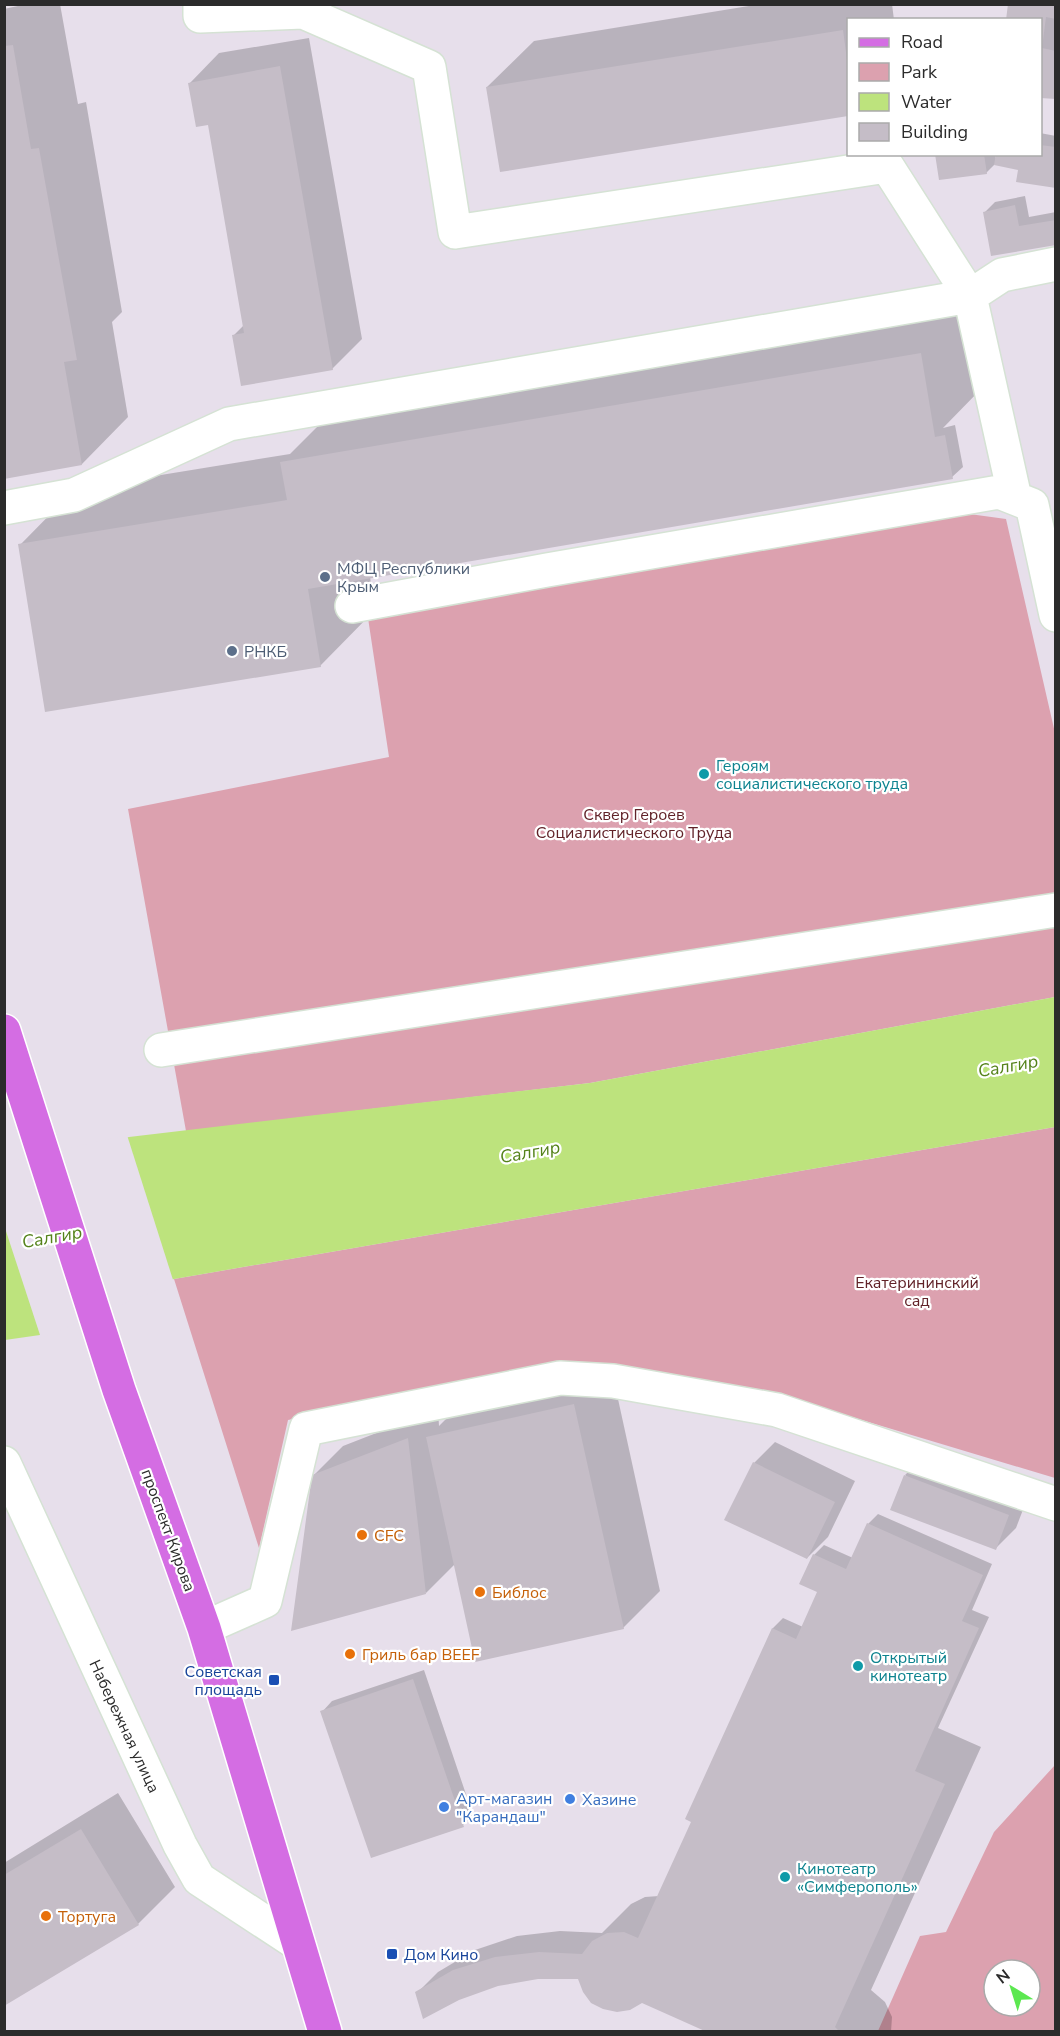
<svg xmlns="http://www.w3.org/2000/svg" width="1060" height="2036" viewBox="0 0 1060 2036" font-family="'Nunito Sans',sans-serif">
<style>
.green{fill:#dca1af;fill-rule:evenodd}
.water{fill:#bde37d}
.pier{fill:#e7dfeb}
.shadow{fill:#0003}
.building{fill:#c5bdc7}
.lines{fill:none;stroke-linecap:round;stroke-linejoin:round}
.minor-casing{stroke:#d5e2d4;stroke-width:36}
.major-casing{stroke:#fff;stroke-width:36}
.minor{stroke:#fff;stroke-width:33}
.major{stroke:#d46de3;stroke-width:33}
.service-dot{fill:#5c6f8a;stroke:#fff;stroke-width:2}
.culture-dot{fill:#0f9aa8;stroke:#fff;stroke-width:2}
.food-dot{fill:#e8710a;stroke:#fff;stroke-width:2}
.transit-dot{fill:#1a4fb4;stroke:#fff;stroke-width:2}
.shop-dot{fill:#3f7fe0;stroke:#fff;stroke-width:2}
.labels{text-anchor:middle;stroke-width:4.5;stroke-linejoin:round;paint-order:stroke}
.service-label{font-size:16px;fill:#4e5e75;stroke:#fff;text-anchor:start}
.culture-label{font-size:16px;fill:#0d838f;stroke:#fff;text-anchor:start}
.park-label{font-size:16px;fill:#612228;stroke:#fff}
.street-label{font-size:16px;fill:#2b2b2b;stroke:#fff}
.food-label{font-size:16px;fill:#c56008;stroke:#fff;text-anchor:start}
.transit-label{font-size:16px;fill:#164399;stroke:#fff;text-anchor:end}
.shop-label{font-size:16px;fill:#366cbe;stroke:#fff;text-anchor:start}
.water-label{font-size:18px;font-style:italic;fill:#54821a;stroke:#fff}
</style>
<rect width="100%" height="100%" fill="#e7dfeb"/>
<path class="green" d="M962,513l44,6 49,214v264l-465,86 -404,48 -58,-322 261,-52 -21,-139z
M1055,1127v351l-273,-82 -225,-31 -269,55 -29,128 -85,-269z
M1055,1765v266h-177l42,-95 26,-4 48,-100zM994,1970h36v36h-36z"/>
<path class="water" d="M1055,997v130l-881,152 -134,56 -35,5 -1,-174 125,-29 461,-54z"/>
<path class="pier" d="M127,1135l47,148 -133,55 -37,-113v-62z"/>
<path class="shadow" d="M27,4h33l18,100 8,-2 36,210 -10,10 16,95 -46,47 -78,13v-468z
M761,4h131l2,16h-46v94l-347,56 -14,-83 47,-46z
M1056,4v94l-16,-1v-77z
M309,38l53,301 -30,30 -98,-34 10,-10 -35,-202 -19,-40 29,-30z
M1040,133l16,3v51l-36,-18 -25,-5 -9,9 -49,-19h58l1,5 44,-5z
M1025,196l4,21 27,-5v32l-71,-32 10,-10z
M967,307l14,82 -38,39 12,-3 8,42 -11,10 -582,100 5,33 -55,56 -300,-121 55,-56 215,-35 38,-38z
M611,1367l49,224 -37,37 -168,-64 -29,29 -113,-117 30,-30 95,-37 1,17 26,-26z
M775,1442l80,39 -27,56 -21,21 -53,-95z
M926,1455l103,39 -13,34 -21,21 -90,-74z
M878,1514l114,50 -20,46 17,7 -51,111 43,19 -110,243 14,12 7,15 -1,15h-180l-69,-31 -63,-23h-41l-121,15 21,-21 37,-22 42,-14 43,-5 42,2 29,-29 14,-7 14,-1 34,-75 80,-193 10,-10 20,9 16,-35 -5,-37 10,-10 29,13 15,-34z
M424,1670l49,145 -10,10 -141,-113 10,-11z
M118,1793l57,94 -37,37 -134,80v-141z"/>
<path class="building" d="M1008,4h48v15l-10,-2 -4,31 14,3v48l-16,-1v-78h-34z
M843,30l5,37v49l-348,56 -14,-85z
M13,45l18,104 8,-1 38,212 -13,2 18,103 -78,14v-433z
M280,66l53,304 -92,16 -9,-51 12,-2 -36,-208 -12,2 -8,-44z
M1040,145l16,2v41l-40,-6 2,-12 -24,-5 2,-11h44z
M935,154h49l3,20 -48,6z
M1015,205l4,21 37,-6v25l-65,11 -8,-44z
M921,353l14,84 10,-2 8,44 -645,110 13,78 -276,45 -27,-168 269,-44 -7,-38z
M574,1404l50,225 -149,33 -49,-225z
M408,1438l18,156 -135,37 21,-156z
M753,1462l82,40 -28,57 -83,-39z
M904,1475l105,40 -13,35 -106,-40z
M867,1523l116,52 -21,46 17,7 -64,143 30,13 -110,243 5,5h-133l-65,-29 -12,7 -13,2 -14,-3 -12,-6 -8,-11 -5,-13h-40l-40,7 -39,14 -36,19 -8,-27 38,-22 42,-13 44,-5 43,2 10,-13 15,-8 17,-1 14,6 53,-116 -6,-3 87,-191 24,11 21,-47 -18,-8 14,-30 33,15z
M413,1679l51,148 -93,31 -51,-147z
M81,1829l58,96 -135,81v-131z"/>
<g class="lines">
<defs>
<path id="minor" d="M200,4v12l103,-4 126,55 26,165 432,-66 83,130 45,202
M4,508l70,-13 155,-71 741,-128 32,-21 54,-11
M352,606l195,-36 452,-78 33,13 24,110
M161,1050l895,-140
M4,1463l176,382 19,34 99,65
M204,1628l61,-27 41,-172 254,-51 53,3 164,29 279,94"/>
<path id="major" d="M4,1031l115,359 85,238 121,404"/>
</defs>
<use href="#minor" class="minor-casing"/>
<use href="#major" class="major-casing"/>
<use href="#minor" class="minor"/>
<use href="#major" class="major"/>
</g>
<g class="service-dot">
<circle cx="325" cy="577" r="6"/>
<circle cx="232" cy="651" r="6"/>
</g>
<g class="culture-dot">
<circle cx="704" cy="774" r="6"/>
<circle cx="858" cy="1666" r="6"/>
<circle cx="785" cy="1877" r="6"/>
</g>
<g class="food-dot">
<circle cx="362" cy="1535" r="6"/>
<circle cx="480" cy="1592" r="6"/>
<circle cx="350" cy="1654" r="6"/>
<circle cx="46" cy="1916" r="6"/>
</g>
<g class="transit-dot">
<rect x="268" y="1674" width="12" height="12" rx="3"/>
<rect x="386" y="1948" width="12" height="12" rx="3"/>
</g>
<g class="shop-dot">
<circle cx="570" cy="1799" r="6"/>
<circle cx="444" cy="1807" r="6"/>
</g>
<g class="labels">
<g class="service-label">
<text x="337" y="574">МФЦ Республики<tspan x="337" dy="18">Крым</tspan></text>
<text x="244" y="657">РНКБ</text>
</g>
<g class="culture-label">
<text x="716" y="771">Героям<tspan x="716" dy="18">социалистического труда</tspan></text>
<text x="870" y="1663">Открытый<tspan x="870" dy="18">кинотеатр</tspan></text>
<text x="797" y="1874">Кинотеатр<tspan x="797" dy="18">«Симферополь»</tspan></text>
</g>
<g class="park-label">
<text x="634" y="820">Сквер Героев<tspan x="634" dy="18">Социалистического Труда</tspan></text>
<text x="917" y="1288">Екатерининский<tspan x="917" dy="18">сад</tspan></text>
</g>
<g class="street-label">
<text transform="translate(169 1530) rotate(70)" y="6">проспект Кирова</text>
<text transform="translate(125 1726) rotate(65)" y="6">Набережная улица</text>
</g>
<g class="food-label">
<text x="374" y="1541">CFC</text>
<text x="492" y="1598">Библос</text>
<text x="362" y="1660">Гриль бар BEEF</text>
<text x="58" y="1922">Тортуга</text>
</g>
<g class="transit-label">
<text x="262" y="1677">Советская<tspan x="262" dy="18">площадь</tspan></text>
<text x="404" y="1960" text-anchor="start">Дом Кино</text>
</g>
<g class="shop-label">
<text x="456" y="1804">Арт-магазин<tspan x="456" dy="18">"Карандаш"</tspan></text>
<text x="582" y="1805">Хазине</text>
</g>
<g class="water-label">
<text transform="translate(1008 1066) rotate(-10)" y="6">Салгир</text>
<text transform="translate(530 1152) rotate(-10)" y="6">Салгир</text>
<text transform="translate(52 1237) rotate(-10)" y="6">Салгир</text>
</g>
</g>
<rect width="1060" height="2036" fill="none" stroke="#2b2b2b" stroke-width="12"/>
<rect x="847" y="18" width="195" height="138" fill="#ffffff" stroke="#aaaaaa" stroke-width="1.5"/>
<rect x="859" y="38" width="30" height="9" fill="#d46de3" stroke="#aaaaaa" stroke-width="1.5"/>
<text x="901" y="48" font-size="18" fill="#2b2b2b">Road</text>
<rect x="859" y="63" width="30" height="18" fill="#dca1af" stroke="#aaaaaa" stroke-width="1.5"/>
<text x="901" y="78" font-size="18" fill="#2b2b2b">Park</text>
<rect x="859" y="93" width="30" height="18" fill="#bde37d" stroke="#aaaaaa" stroke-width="1.5"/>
<text x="901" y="108" font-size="18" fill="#2b2b2b">Water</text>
<rect x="859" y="123" width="30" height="18" fill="#c5bdc7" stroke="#aaaaaa" stroke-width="1.5"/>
<text x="901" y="138" font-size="18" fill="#2b2b2b">Building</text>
<g transform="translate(1012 1988) rotate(322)"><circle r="28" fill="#ffffff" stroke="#aaaaaa" stroke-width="1.5"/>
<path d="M0-4.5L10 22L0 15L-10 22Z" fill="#5ce850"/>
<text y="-9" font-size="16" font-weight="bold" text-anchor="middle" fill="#2b2b2b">N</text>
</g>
</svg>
